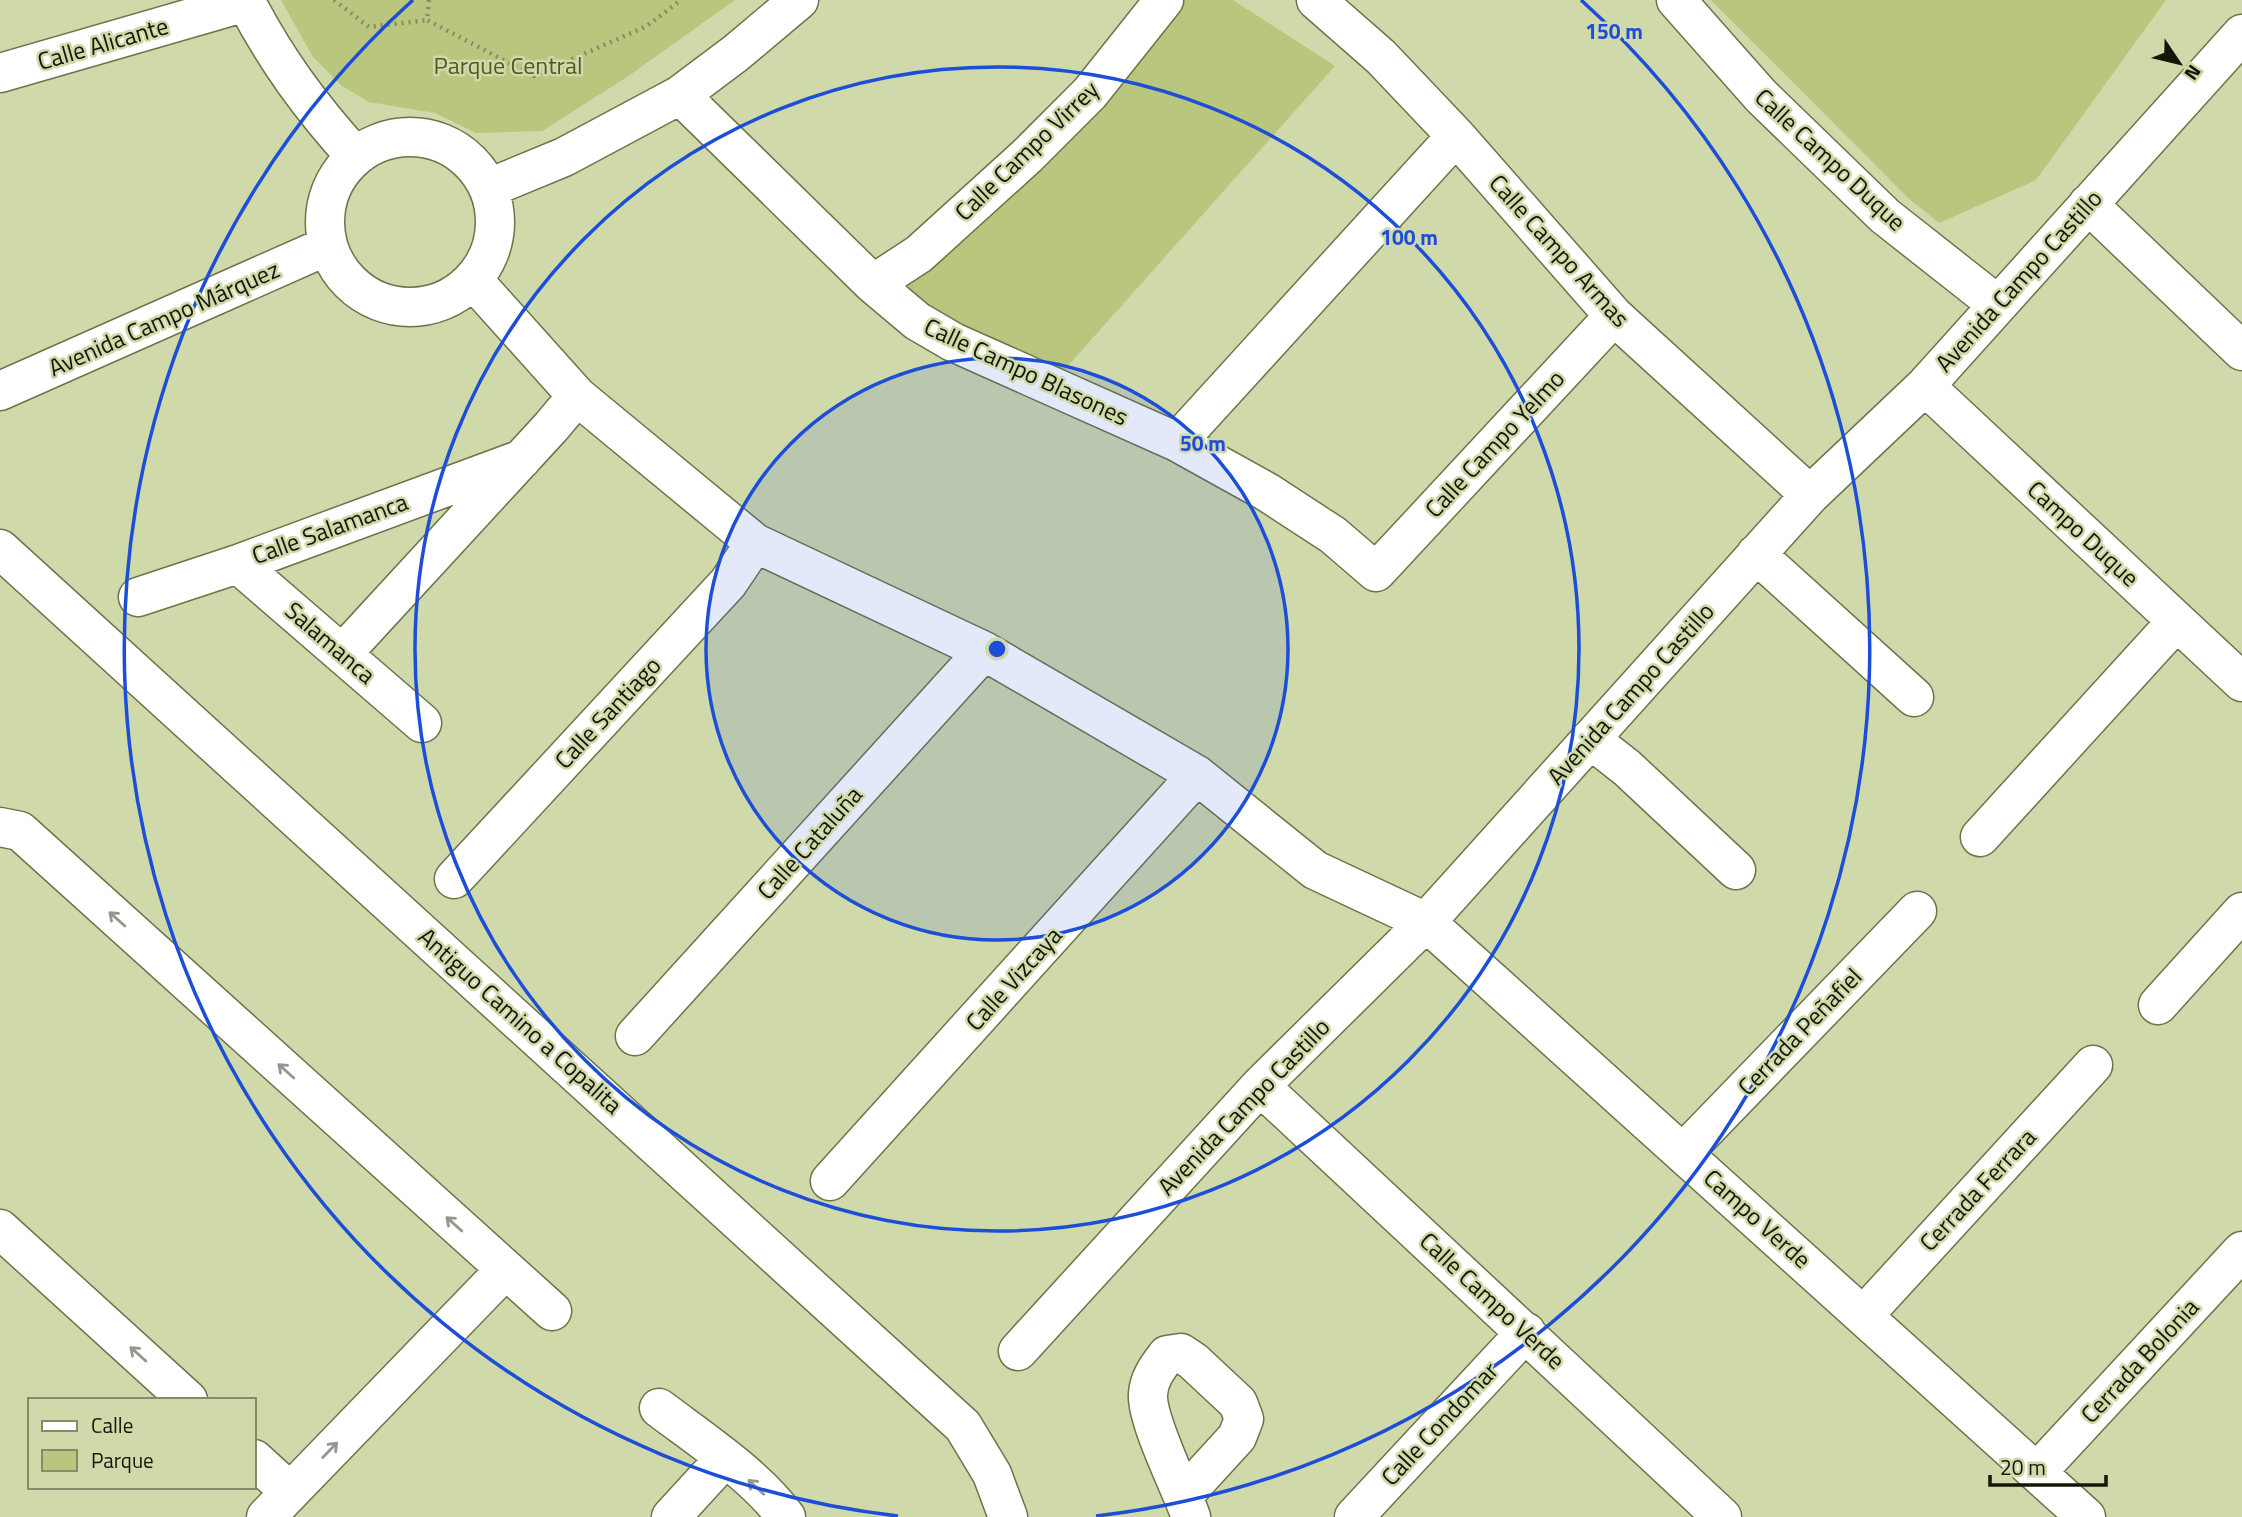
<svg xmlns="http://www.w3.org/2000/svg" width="2242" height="1517" viewBox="0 0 2242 1517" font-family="'Titillium Web',sans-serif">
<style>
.green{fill:#b9c67d}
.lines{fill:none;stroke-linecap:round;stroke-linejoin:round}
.minor-casing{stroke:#6c7449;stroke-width:41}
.path{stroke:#858c69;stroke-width:4.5;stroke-dasharray:2 5;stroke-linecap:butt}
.minor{stroke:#fff;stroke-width:38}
.oneway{stroke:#95978f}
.ring{fill:none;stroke:#1d4ed8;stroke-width:3.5}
.labels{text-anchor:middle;stroke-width:5;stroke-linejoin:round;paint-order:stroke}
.street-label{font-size:24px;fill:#141706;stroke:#cfd9aa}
.park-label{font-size:24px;fill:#515a20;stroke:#cfd9aa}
.centre{fill:#1d4ed8;stroke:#cfd9aa;stroke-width:3.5}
.ring-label{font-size:21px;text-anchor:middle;font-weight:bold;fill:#1d4ed8;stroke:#cfd9aa;stroke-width:5;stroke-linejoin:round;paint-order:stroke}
</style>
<rect width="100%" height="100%" fill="#cfd9aa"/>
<path class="green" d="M281,0h454l-108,77 -85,54 -66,2 -41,-20 -66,-11 -27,-16 -29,-29z
M1164,0h69l102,66 -285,320 -177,-102z
M1711,0h455l-130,180 -97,43 -31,-25z"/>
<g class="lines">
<defs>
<path id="minor" d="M245,0c31,60 65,106 110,156
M1316,0l65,57 75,79 158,180 196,179
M1676,0l85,96 124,120 113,89
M0,73l246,-71
M680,95l193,189 44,37 36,21 224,100 90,50 66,43 43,37 238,-256
M325 222a85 85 0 1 1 170 0a85 85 0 1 1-170 0Z
M489,188l75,-31 116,-62 56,-42 63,-53
M2088,204l154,147
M473,280l104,116 178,147 229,108 213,124 118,95 111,52 660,595
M873,284l46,-30 108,-98 63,-63 74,-93
M1925,386l317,296
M0,391l327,-145
M1177,442l279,-306
M0,549l963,877 29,48 16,43
M1756,554l158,143
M238,564l184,159
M138,597l100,-33 284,-105
M342,654l209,-227 26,-31
M1590,739l37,29 109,102
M0,827l20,4 532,480
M1980,837l196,-215
M454,879l274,-296 27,-40
M2158,1005l84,-93
M635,1036l349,-385
M1260,1086l462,431
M1683,1153l234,-242
M830,1181l367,-406
M0,1229l188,171
M1864,1315l229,-250
M1018,1351l242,-265 166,-164 384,-427 115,-109 317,-352
M659,1408c41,31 96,67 127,109
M254,1459l35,32
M2038,1471l204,-220
M1184,1495l53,-58 7,-18 -6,-16 -45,-42 -12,-8 -14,2c-9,12 -18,23 -19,39 -2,26 33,94 43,123
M266,1517l239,-247
M671,1517l54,-59
M1354,1517l172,-185"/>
</defs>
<use href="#minor" class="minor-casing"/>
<path class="path" d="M334,0l35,27 58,-7
M429,0l-2,20 107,56 113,-50 34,-26"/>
<use href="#minor" class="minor"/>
</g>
<defs><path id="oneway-shaft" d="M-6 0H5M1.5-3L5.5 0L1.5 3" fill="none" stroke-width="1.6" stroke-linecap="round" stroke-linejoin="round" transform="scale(1.75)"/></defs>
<g class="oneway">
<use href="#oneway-shaft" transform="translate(117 919) rotate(-138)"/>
<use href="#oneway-shaft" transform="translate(286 1071) rotate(-138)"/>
<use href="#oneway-shaft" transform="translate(454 1224) rotate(-138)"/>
<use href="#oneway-shaft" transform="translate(138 1354) rotate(-138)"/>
<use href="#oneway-shaft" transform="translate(330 1450) rotate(-46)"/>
<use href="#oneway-shaft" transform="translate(756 1487) rotate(-137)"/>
</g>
<circle cx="997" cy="649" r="291" fill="#1d4ed8" fill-opacity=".12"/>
<g class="ring">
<circle cx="997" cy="649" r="291"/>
<circle cx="997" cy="649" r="582"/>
<path d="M898 1516A873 873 0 0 1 413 0M1581 0A873 873 0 0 1 1096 1516"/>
</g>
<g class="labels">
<g class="street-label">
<text transform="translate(103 44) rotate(-16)" y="8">Calle Alicante</text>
<text transform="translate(1027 151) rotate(-44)" y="8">Calle Campo Virrey</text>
<text transform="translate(1830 160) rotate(43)" y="8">Calle Campo Duque</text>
<text transform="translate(1559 251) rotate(48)" y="8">Calle Campo Armas</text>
<text transform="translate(2019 281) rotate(-48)" y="8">Avenida Campo Castillo</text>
<text transform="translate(164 319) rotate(-24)" y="8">Avenida Campo Márquez</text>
<text transform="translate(1026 372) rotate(25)" y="8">Calle Campo Blasones</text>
<text transform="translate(1495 444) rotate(-47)" y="8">Calle Campo Yelmo</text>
<text transform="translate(330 529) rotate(-20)" y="8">Calle Salamanca</text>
<text transform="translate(2083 534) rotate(43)" y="8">Campo Duque</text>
<text transform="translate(330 643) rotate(41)" y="8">Salamanca</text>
<text transform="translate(1631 694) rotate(-48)" y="8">Avenida Campo Castillo</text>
<text transform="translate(608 713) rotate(-47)" y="8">Calle Santiago</text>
<text transform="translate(810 843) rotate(-48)" y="8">Calle Cataluña</text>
<text transform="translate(1014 979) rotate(-48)" y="8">Calle Vizcaya</text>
<text transform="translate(520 1021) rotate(42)" y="8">Antiguo Camino a Copalita</text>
<text transform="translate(1800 1032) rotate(-46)" y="8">Cerrada Peñafiel</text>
<text transform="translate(1244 1107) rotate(-46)" y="8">Avenida Campo Castillo</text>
<text transform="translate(1978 1190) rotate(-47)" y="8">Cerrada Ferrara</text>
<text transform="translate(1757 1219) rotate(42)" y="8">Campo Verde</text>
<text transform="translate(1492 1301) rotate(43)" y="8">Calle Campo Verde</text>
<text transform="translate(2140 1361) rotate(-47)" y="8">Cerrada Bolonia</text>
<text transform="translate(1440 1424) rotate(-47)" y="8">Calle Condomar</text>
</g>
<g class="park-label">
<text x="508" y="74">Parque Central</text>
</g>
</g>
<circle cx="997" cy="649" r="10" class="centre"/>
<g class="ring-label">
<text x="1614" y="39">150 m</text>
<text x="1409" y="245">100 m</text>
<text x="1203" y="451">50 m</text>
</g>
<rect x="28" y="1398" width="228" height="91" fill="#cfd9aa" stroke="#848b68" stroke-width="2"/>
<rect x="42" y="1421" width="35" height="10" fill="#ffffff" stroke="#848b68" stroke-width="2"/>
<text x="91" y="1433" font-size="21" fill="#141706">Calle</text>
<rect x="42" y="1450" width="35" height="21" fill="#b9c67d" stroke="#848b68" stroke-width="2"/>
<text x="91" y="1468" font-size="21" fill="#141706">Parque</text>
<g transform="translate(2179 63) rotate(125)" stroke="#cfd9aa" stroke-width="5" paint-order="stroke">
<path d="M0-5L12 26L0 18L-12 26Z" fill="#141706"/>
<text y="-10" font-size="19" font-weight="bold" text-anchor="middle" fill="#141706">N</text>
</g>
<path d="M1990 1475v10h116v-10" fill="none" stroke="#141706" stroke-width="3.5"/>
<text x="2000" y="1475" font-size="21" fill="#141706" stroke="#cfd9aa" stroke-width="5" paint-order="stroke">20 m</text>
</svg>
